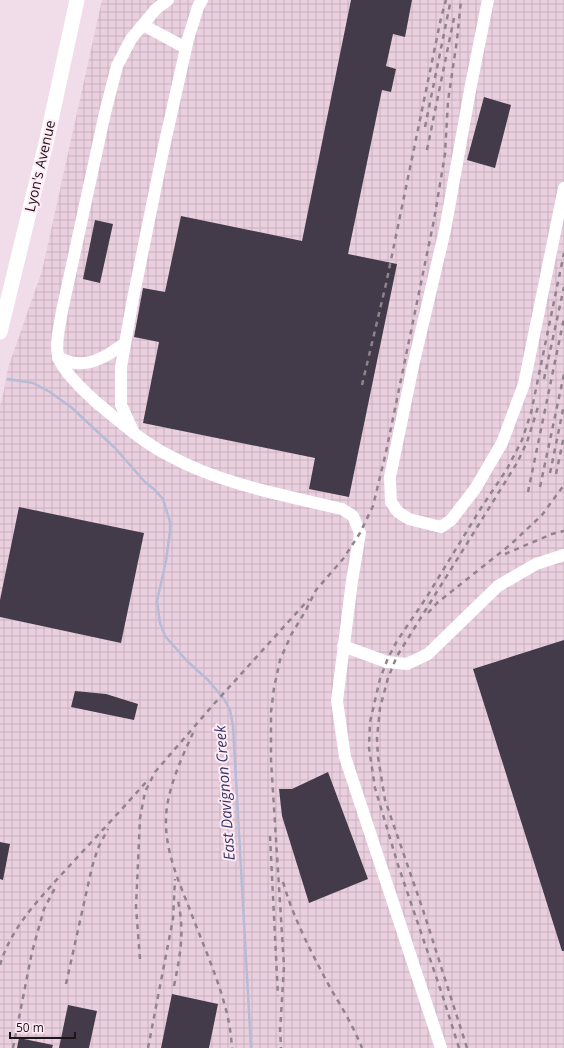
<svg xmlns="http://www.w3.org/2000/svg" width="564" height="1048" viewBox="0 0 564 1048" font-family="'Open Sans',sans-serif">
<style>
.industrial{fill:url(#industrial-grid)}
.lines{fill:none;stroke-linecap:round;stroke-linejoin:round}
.stream{stroke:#b7bbd8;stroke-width:2.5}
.building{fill:#433b4a}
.minor{stroke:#fff;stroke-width:12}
.major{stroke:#fff;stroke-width:15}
.rail{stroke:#91838b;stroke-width:2.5;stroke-dasharray:5 5;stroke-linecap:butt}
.labels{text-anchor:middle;stroke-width:4;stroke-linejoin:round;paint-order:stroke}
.street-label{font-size:14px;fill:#1b1519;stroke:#ffeaf6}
.water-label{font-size:15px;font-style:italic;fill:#353861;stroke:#ffeaf6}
</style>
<defs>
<pattern id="industrial-grid" width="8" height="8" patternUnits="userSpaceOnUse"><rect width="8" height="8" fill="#eacfdf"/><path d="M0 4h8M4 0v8" fill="none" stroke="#c8b1bf"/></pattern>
</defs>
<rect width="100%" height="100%" fill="#f1dde9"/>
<path class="industrial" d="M102,0h462v1048h-564v-642l4,-16 4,-22 34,-97z"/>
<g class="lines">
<path class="stream" d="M8,379l25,4 17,9 22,16 43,40 30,34 10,8 8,9 7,23v9l-4,30 -9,40 3,22 5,13 22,25 21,19 16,19 6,11 3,16 18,322"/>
</g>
<path class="building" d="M351,0h61l-7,37 -12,-3 -7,32 10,3 -5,23 -9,-2 -34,164 49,10 -48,233 -40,-8 6,-31 -172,-35 16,-81 -25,-5 9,-49 22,4 16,-76 121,25z
M484,97l27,8 -16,63 -28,-8z
M95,220l18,4 -13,59 -17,-4z
M19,507l125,26 -23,110 -121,-26v-17z
M564,640v311h-2l-89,-282z
M75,691l31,3 32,10 -4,16 -63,-13z
M328,772l40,107 -59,24 -27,-87 -3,-27h13z
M0,842l10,2 -7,36 -3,-1z
M172,994l46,10 -9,44h-48z
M68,1005l29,6 -8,37h-30z
M19,1038l34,7 -1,3h-35z"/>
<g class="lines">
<path class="minor" d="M168,0l-12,9 -25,30 -14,27 -12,47 -43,198c-2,14 -7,31 -4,45 3,14 27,36 38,46 23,19 44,38 70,52 54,30 116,41 176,55l11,7 7,17 -8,48 -15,120 8,56 96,291
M488,0l-17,85 -26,145 -32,136 -23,111 1,25 7,10 11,7 32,8 10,-7 24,-31 27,-46 22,-59 40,-196
M143,25l43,23
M58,358c6,1 12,5 18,5 19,2 35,-10 49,-20
M133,431l-12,-26v-38l11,-63 31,-153 25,-112 10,-32 4,-7
M343,646l44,16 20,2 21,-10 70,-68 38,-22 28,-9"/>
<path class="major" d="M0,332l47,-193 30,-139"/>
<path class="rail" d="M425,127l25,-123
M427,150l27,-132
M544,379l20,-92
M362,385l24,-101 55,-266 5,-18
M550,473l14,-68
M556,474l8,-38
M540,487l24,-113
M528,492l36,-174
M505,554l47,-20 12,-3
M428,613l9,-10 73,-58 32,-30 22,-30
M193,733c-12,26 -28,61 -27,90 0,30 13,59 24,87 12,32 26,63 35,96 4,14 6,28 7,42
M270,836l8,160
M283,882c11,38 30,74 49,109 11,18 22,37 30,57
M140,959l-4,-52 4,-89 5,-26 10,-20 58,-67 96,-106
M0,965c12,-41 45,-72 73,-103 25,-27 50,-54 74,-81
M66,984l26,-117 6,-19 10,-19
M174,986c6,-30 11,-53 4,-85
M280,1027l1,21
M280,1032l4,-66 -13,-206v-48l3,-24 6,-28 11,-25 15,-25 10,-20 27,-31 17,-26 13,-27 13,-54 48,-232 11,-66 3,-53 9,-61 4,-40
M13,1048l19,-96 12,-43 12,-23
M148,1048l25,-129 2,-40
M459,1048l-16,-51 -45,-132 -23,-77 -6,-40 1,-26 10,-43 8,-21 9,-17 29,-43 55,-90 26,-39 15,-29 9,-27 33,-160
M467,1048l-44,-138 -38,-110 -7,-43 -1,-19 3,-30 8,-30 9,-22 120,-193 10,-21 12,-38"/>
</g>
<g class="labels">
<g class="street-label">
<text transform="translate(40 166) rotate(-77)" y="5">Lyon's Avenue</text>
</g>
<g class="water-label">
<text transform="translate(225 793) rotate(-94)" y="5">East Davignon Creek</text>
</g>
</g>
<path d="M10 1032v6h65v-6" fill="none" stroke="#1b1519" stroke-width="2"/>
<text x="16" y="1032" font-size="12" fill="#1b1519" stroke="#ffeaf6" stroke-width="3" paint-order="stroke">50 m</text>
</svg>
